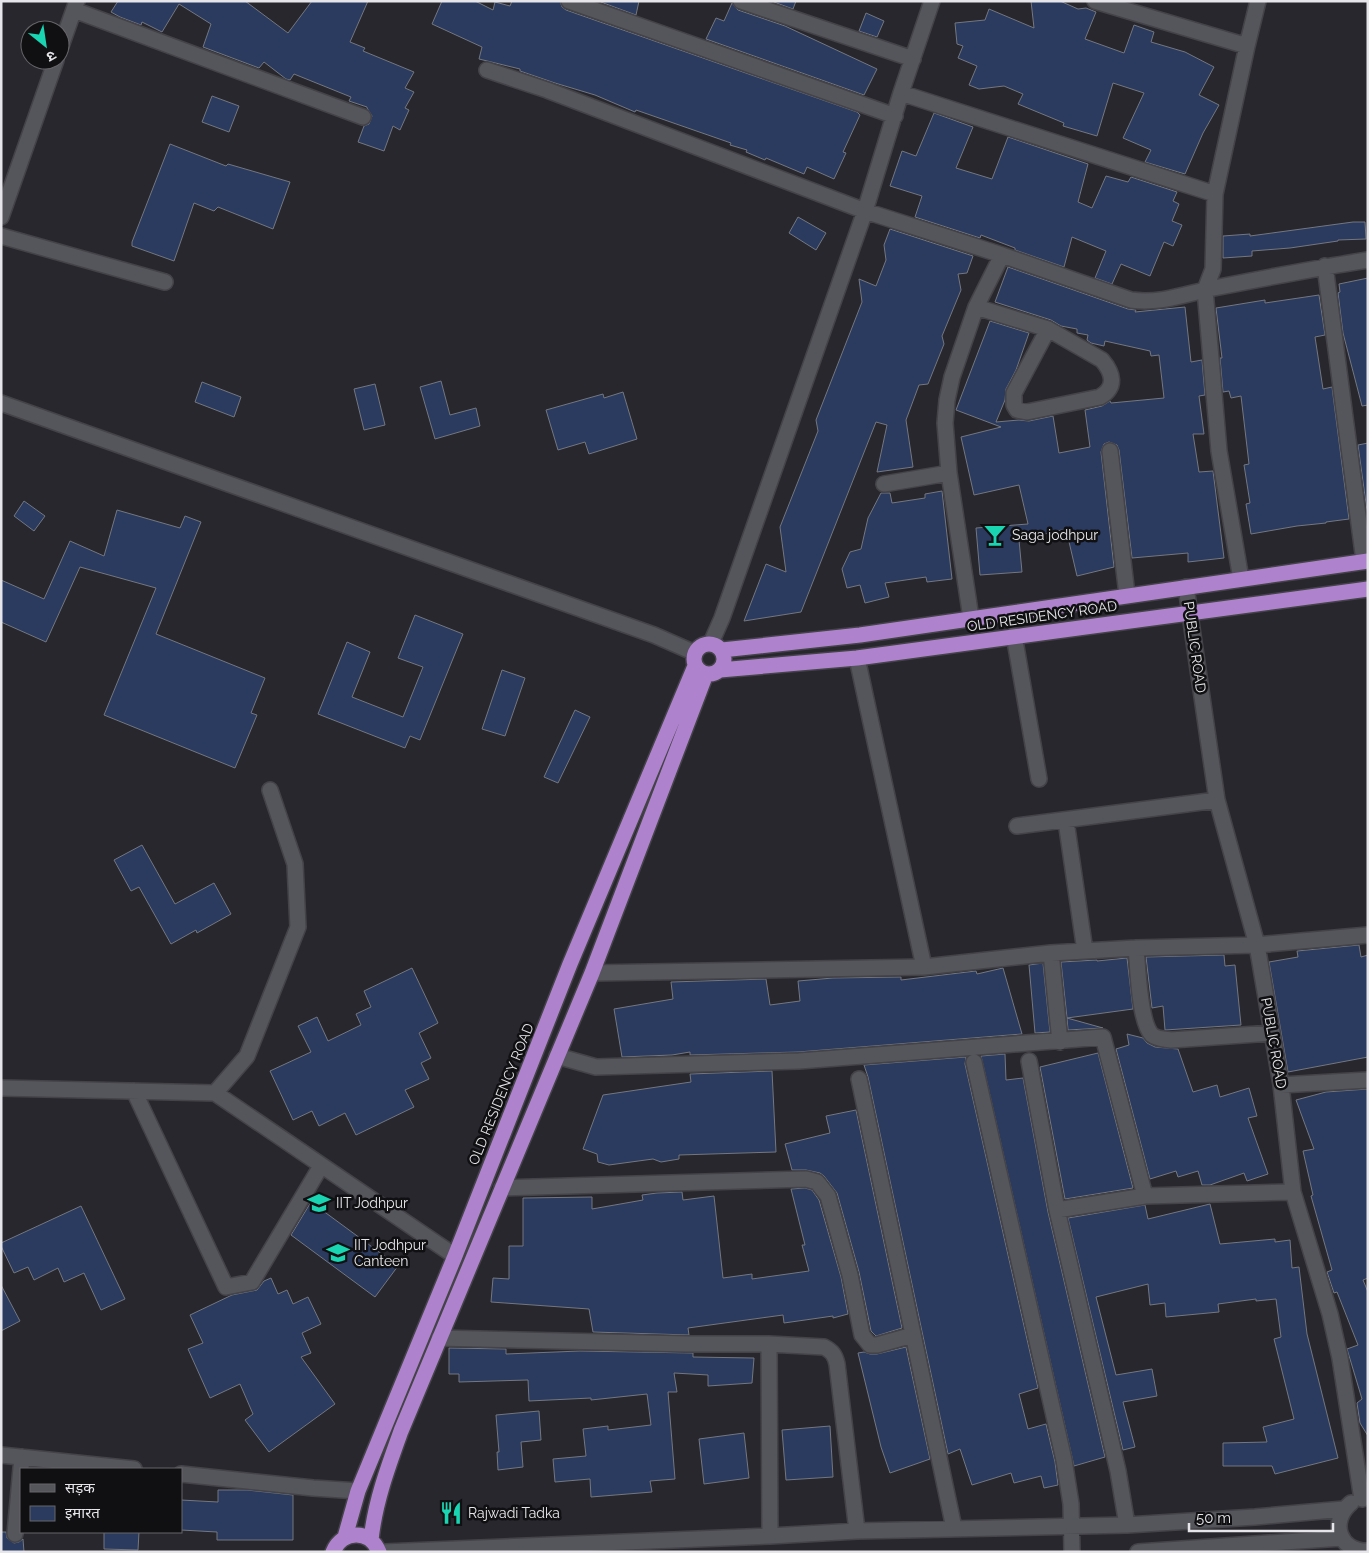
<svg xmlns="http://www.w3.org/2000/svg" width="1369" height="1553" viewBox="0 0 1369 1553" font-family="Raleway,'Noto Sans Devanagari',sans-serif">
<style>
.building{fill:#2b3b60;stroke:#74777e}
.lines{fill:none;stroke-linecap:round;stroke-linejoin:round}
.minor-casing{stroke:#434348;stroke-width:18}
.highway-casing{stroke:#434348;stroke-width:18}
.minor{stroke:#55555c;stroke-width:15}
.highway{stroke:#af82cd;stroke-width:15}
.labels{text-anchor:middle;stroke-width:5;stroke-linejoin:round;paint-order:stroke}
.poi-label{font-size:14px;fill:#e6e6ea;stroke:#101013;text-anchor:start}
.street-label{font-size:14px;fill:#e6e6ea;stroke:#101013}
</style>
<rect width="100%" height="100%" fill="#27272d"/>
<path class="building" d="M118,1h127l43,32 24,-32h56l-18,41 15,6 -2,3 51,21 -9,16 9,4 -9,16 4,2 -9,20 -7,-4 -9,25 -26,-9 6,-16 5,-2 3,-8 -5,-8v-1l-18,-6 2,-4 -57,-23 -4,6 -4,-1 -22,-17 -5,6 -56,-21 8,-23 -32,-20 -17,28 -20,-10 -1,3 -21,-8 -9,-5z
M442,1h33l18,9 2,-8 15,4 2,-5h48l2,6 4,3 291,102 3,3 -17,37 3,1 -12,26 -27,-12 -3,7 -38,-16 -1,2 -19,-8 1,-2 -17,-5 1,-2 -95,-33 -1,2 -40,-17 -40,-12 -35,-12v-2l-41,-10 3,-12 -50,-23z
M598,1h41l-3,14z
M771,1h25l-3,8z
M1031,1h29l18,8 8,-1 10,4 -11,27 39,14 10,-28 20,7 -3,10 34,10 29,15 -15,28 20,10 -16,28 -18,41 -40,-12 6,-12 -28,-12 21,-45 -31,-10 -16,53 -34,-10 1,-3 -46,-19 5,-10 -19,-8 -25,3 -10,-4 8,-19 -19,-8 5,-12 -6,-2 -2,-21 30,-3 4,-11 45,19z
M732,3l6,7 47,16 92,43 -13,26 -158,-56 10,-21 8,3z
M866,13l18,8 -7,16 -18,-6z
M212,96l27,10 -10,26 -27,-10z
M934,113l39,14 -17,41 36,11 16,-42 80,27 -10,38 14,6 14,-32 22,6 3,-5 46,15 -4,9 6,3 -7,17 10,4 -9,21 -9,-4 -14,34 -29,-12 -9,20 -17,-6 11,-27 -34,-14 -8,30 -49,-17v-2l-34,-13 -1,3 -65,-21 7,-21 -32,-10 12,-35 14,5z
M170,144l56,22 2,-2 62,18 -17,47 -55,-22 -4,4 -20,-8 -20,58 -42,-15v-4z
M798,217l28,16 -10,17 -27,-17z
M1353,222h12l1,17 -28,1v1l-48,7 -38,3v5l-29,2v-22l27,-2v2z
M890,229l83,27 -6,17 -9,1 3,16 -19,46 2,8 -16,40 -9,1 -13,35 7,47 -36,5 10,-47 -11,-3 -75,190 -57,9 22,-57 20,8 -6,-45 38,-96 -2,-11 46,-118 -3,-23 17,7 10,-26 -2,-15z
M1008,267l120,42 8,1 -1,2 50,-5 6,55 11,-2 3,35 -6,1 5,38h-11l6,38 14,-1 11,87 -36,4v-9l-56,5 -13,-108 -2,-5 -8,-3 -5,2 -3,8 13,115 -37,9 -11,-47 -47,11 3,32 -42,3 -4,-47 52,-4 -9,-39 -45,10 -13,-58 40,-10 -45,-17 34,-89 39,12 -13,37 -10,19 -1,11 -9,22 23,-2 10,1 24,-5 6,37 31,-6 -5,-37 17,-4 8,-5 1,2 53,-5 -5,-43 -8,1 -1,-5 -45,-10 -1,5 -13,-3 -4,-3 1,-5 -11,-2v-4l-16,-3 -10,-6 -56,-18z
M1368,278v127l-6,1 -19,-73 -5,-40 2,-1 -1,-8z
M1319,295l6,40 -10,2 8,52 9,-2 17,132 -23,3v1l-29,3 -46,8 -5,-30 4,-1 -6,-38 5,-1 -8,-68 -10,2 -2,-7 -6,1 -3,-34h2l-6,-50 49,-8v3z
M441,381l9,34 26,-7 4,18 -45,13 -15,-52z
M202,382l39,15 -7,20 -39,-15z
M375,384l10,41 -21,5 -10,-41z
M623,392l14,47 -48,15 -4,-12 -27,8 -12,-40 57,-16 1,4z
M1368,443v75l-10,-73z
M942,491l10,88 -25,3 -1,-5 -41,6 4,14 -24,6 -5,-18 -13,3 -5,-19 8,-17 11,-3 7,-31 13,-25h9l2,10 33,-5v-4z
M24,501l21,15 -11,15 -20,-15z
M117,510l63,18 5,-12 16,6 -45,112 109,44 -14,35 6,2 -22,53 -131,-53 52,-127 -76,-21 -34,75 -45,-20v-42l43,19 26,-58 34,15z
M415,615l48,19 -43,106 -10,-4 -5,12 -87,-34 29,-72 23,10 -18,45 51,20 20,-50 -25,-9z
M502,670l23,8 -20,58 -23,-7z
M575,710l15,7 -32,66 -14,-6z
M142,845l33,59 39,-21 17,31 -34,19 -1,-3 -25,14 -32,-57 -8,4 -17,-31z
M1359,945l2,12 7,-2v102l-80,15 -19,-110 29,-5 -1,-6z
M1224,955l1,11 10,-1 6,60 -76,5 -2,-24 -11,2 -6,-51z
M1127,958l6,51 -66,9 -6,-56 36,-2v1z
M1043,963l7,69 -15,1 -6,-68z
M412,968l26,55 -19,10 12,25 -10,5 8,16 -24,11 9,17 -58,28 -11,-22 -26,13 -7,-15 -19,9 -23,-49 41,-19 -13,-26 19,-9 11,24 33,-16 -5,-11 15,-7 -7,-16z
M1003,968l19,66 -224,18 -108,3v-3l-18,3 -50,2 -8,-48 59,-10 -2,-17 95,-3 4,26 30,-4 -2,-20 35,-3 68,-1v3l75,-9 1,3z
M1067,1018l36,10 -35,2z
M1127,1034l16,4 4,5 8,4 23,2 15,43 24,-7 3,12 29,-9 8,28 -9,2 20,56 -21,7 -3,-8 -34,12h-8l-4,-14 -20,6 -2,-6 -26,8 -34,-130 13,-4z
M1098,1053l35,135 -68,11 -25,-132z
M1005,1054l1,26 17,-2 25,134 57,245 -31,9 -93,-410z
M966,1057l-1,7 73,324 -19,6 9,35 18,-5 9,38 3,23 -14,3 -3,-12 -27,7 -3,-10 -39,12 -12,-36 -12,5 -80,-377 -4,-12z
M772,1071l4,81 -97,3v4l-18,3 -8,-3 -44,6 -11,-3 -1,-8 -14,-5 20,-54 88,-13 -1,-8z
M1368,1089v189l-5,2 5,12v144l-8,-13 -3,-20 5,-4 -15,-50 11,-4 -21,-53 -3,1 -7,-21 5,-2 -21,-74 2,-1 -10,-44 11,-2 -18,-49 30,-8z
M856,1110l46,218 -26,8 -5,-5 -12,-59 -22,-79 -13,-17 -4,-3 -14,-3h-14l-7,-26 45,-11 -4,-17z
M805,1188l7,2 7,10 22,77 7,37 -15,4v-2l-49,7 -1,-8 -95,13 1,7 -96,-3 -4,-23 -98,-7 2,-24 16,1v-33h14v-48l69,-1v12l51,-9 -1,-5 15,-2 25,-1 1,8 31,-4 9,82 29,-4v5l57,-8 -7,-26h3l-14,-56z
M311,1202l87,64 -23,31 -84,-62z
M1210,1204l10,40 55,-5v3l15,-2 2,28 7,-1 8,67 31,124 -63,16 -3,-8h-49v-23l44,-1 -4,-15 31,-8 -20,-80 7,-2 -5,-38 -20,2v-2l-38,5 1,8 -53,5 -1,-14 -15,2 -2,-21 -52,13 20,78 36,-6 5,27 -34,6 12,45 -12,3 -55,-232 77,-13 3,14z
M81,1206l44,93 -24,11 -17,-37 -20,9 -6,-14 -24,12 -6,-13 -14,6 -13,-27v-3z
M271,1278l7,16 9,-4 6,14 15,-7 13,27 -19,9 9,20 -10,4 34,47 -66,48 -24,-32 8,-6 -13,-30 -30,14 -22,-49 15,-6 -13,-28 42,-20 25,-5 7,-9z
M1,1285l19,36 -19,10z
M906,1347l24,112 -40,14 -9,-26 -23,-94 6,-1 6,2h7z
M449,1348l57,1v5l74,-3 113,2v4l61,1 -2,25 -44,3v-11l-34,-2 3,19h-9l7,87 -25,2 2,11 -61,5 -1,-18 -35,3 -2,-23 33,-3 -3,-27 25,-3v4l43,-5 -4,-31 -56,6v-2l-62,3 -1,-21 -69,2v-8h-10z
M539,1411l2,29 -20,2 2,25 -25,3 -1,-18h2l-3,-37z
M830,1426l3,51 -47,3 -4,-50z
M744,1433l5,45 -45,6 -5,-45z
M218,1490h29l46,5v45h-76v-8l-36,-2v-30l37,2z
M1,1532h5l1,6 7,5 5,-1 4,-3 1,13h-23z
M104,1532h35l-1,18 -34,-1z"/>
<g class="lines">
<defs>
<path id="minor" d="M569,1l326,115
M741,1l172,58
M1095,1l152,45 11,-45
M74,10l289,107
M60,49l17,-48
M487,70l60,20 318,121 137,44 129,45c30,4 54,-6 83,-12 51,-10 102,-20 154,-28
M901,93l314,101
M1,217l55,-157
M1,236l164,46
M1325,266l39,295
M976,307l72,22 54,31c11,13 15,27 -2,37l-73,15 -10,-2 -3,-5v-12l34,-64
M1,403l653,232 41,18
M1110,451l17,144
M884,484l65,-11
M1241,579l-22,-128 -14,-161 8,-21 2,-75 32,-148
M1186,587l31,213 40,145 24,140 12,107 37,122 10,44 22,141
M971,618l-22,-145 -4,-50 2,-23 5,-23 24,-70 26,-52
M1014,635l25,144
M711,643l11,-25 143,-407 36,-118 31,-92
M857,658l67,309
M1066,821l19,130
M1017,826l200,-26
M1136,948c2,19 3,74 16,87 5,4 12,4 19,5l101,-7
M1051,953l9,89
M592,973l332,-6 127,-14 85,-5 121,-3 111,-10
M557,1056l39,11 203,-6 304,-24 42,159
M1029,1061l28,149 61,261 9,54
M974,1062l90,398 7,44 1,48
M859,1079l95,449
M1281,1085l87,-5
M1,1088l214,5 240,163
M134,1091l92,196 26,-5 69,-116
M215,1093l32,-37 51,-129 -3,-63 -25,-74
M502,1188l304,-9 11,3 11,14 22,79 12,60 8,10h7l36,-10
M1057,1210l88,-14 148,-4
M439,1338l248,6h82l55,3c8,4 11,8 13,17l20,167
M769,1344l1,192
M1,1455l133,14
M181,1474l132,14 45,3
M1351,1503c-22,18 -12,49 17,48
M15,1534l7,-77
M384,1552l386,-16 87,-5 270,-6 128,-8 89,-8
M1138,1552l204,-14"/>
<path id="highway" d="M694 659a15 15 0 1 1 30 0a15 15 0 1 1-30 0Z
M722,650l138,-15 508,-74
M720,670l137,-12 511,-69
M345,1537l13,-46 97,-235 115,-292 125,-298
M371,1540c4,-38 17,-73 30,-109l191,-458 114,-299
M333,1552c9,-22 37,-23 46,0"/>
</defs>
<use href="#minor" class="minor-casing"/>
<use href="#highway" class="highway-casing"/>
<use href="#minor" class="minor"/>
<use href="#highway" class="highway"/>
</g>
<defs>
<symbol id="bar-bare" viewBox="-9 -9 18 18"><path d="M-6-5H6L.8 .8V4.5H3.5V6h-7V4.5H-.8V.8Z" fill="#19d5b2" stroke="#101013" stroke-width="2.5" paint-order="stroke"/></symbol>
<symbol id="university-bare" viewBox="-9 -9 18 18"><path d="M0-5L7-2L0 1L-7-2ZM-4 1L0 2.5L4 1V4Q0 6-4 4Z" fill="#19d5b2" stroke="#101013" stroke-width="2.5" paint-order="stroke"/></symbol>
<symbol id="restaurant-bare" viewBox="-9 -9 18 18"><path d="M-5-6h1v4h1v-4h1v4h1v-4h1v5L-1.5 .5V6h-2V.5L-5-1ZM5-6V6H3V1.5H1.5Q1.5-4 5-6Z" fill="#19d5b2" stroke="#101013" stroke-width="2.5" paint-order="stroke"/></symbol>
</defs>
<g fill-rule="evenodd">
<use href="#bar-bare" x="979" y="519" width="32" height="32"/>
<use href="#university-bare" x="303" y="1187" width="32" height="32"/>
<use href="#university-bare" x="322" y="1237" width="32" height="32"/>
<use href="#restaurant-bare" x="435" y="1497" width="32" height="32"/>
</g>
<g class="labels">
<g class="poi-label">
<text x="1012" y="540">Saga jodhpur</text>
<text x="336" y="1208">IIT Jodhpur</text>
<text x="354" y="1250">IIT Jodhpur<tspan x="354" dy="16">Canteen</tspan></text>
<text x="468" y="1518">Rajwadi Tadka</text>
</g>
<g class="street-label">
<text transform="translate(1042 616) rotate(-8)" y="5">OLD RESIDENCY ROAD</text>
<text transform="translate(1195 647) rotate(82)" y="5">PUBLIC ROAD</text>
<text transform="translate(1274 1043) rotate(80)" y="5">PUBLIC ROAD</text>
<text transform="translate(501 1094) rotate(-68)" y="5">OLD RESIDENCY ROAD</text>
</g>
</g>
<rect width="1369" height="1553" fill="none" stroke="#e6e6ea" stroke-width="5"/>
<rect x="20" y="1468" width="162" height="65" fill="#101013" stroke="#666669"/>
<rect x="30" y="1484" width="25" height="8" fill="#55555c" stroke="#666669"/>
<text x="65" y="1493" font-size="15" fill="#e6e6ea">सड़क</text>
<rect x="30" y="1506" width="25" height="15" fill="#2b3b60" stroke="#666669"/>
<text x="65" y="1518" font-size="15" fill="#e6e6ea">इमारत</text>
<g transform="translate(45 45) rotate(150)"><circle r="24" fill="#101013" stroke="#666669"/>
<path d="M0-4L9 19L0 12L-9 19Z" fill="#19d5b2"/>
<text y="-8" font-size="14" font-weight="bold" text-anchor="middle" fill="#e6e6ea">उ</text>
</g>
<path d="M1189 1523v8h144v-8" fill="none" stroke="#e6e6ea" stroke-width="2.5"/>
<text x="1196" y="1523" font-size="15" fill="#e6e6ea" stroke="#101013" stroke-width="4" paint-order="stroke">50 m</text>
</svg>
